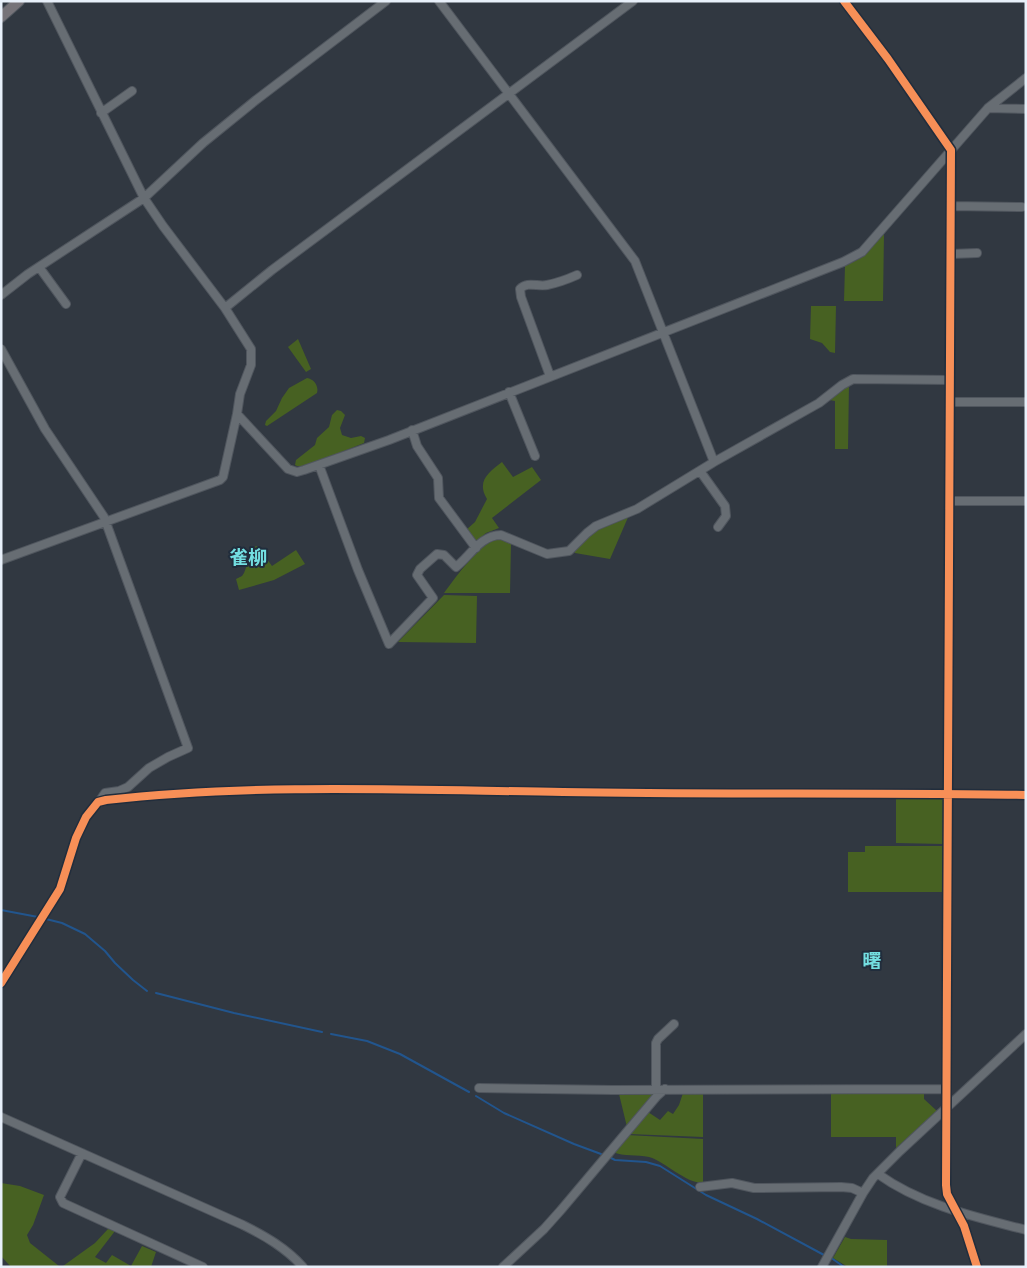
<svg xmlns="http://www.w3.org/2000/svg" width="1027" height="1268" viewBox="0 0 1027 1268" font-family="'Sofia Sans Condensed','Noto Sans JP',sans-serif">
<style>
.green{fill:#476122}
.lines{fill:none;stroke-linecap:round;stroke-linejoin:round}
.stream{stroke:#22558d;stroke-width:2}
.minor-casing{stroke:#50565e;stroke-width:10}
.major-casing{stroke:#50565e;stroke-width:12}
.minor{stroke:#676d73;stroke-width:8}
.major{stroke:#767379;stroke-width:10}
.cycleway-casing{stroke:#212d3c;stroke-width:11}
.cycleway{stroke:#f78f57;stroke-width:8}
.labels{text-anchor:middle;stroke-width:4;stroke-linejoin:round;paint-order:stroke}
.neighbourhood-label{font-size:19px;font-weight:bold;fill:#73dfe2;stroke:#212d3c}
</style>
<rect width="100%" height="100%" fill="#313841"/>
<path class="green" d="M884,234l-1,67h-39l1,-35 16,-8z
M811,306h25l-1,47 -5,-1 -8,-9 -12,-4z
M298,339l13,30 -5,3 -18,-25z
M307,378c7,1 12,8 10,15l-50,33 -2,-1 1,-4 10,-10 6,-13 7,-10z
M849,383l-1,66h-13v-48l-6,-1z
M337,410l4,1 4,4 -5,13 2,7 9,3 10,-2 4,2 -1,5 -58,23h-9l-2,-1 1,-5 19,-15 2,-7 12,-11 3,-12z
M502,462l11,15 19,-10 9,13 -49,38 7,10 -13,5 -11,10 -9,-13 9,-8 12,-23c-11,-18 2,-27 15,-37z
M629,515l-19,44 -35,-6 -1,-2c13,-19 35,-27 55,-36z
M501,538l10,4 -1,51h-66c12,-16 37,-52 57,-55z
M256,546l11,4 -3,5 8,11 24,-16 9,14 -31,16 -35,10 -3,-11 6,-3 2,-3 9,-25z
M444,595l33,1 -1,47 -78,-1z
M896,798h48v46l-48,-1z
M865,846h79l-1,46h-95v-40h17z
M653,1092l2,2 -28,33 -8,-33z
M831,1092h93v7l13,12 -41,37v-11h-65z
M683,1093h20v44l-74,-3 19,-22 12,8 8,-9 5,3 6,-9z
M627,1135l76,4v44c-18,0 -37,-21 -54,-26 -12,-3 -25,0 -36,-5z
M1,1183l19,3 24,9 -11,30 -6,10 3,8 29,23h4l32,-23 13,-14 7,2 -20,26 11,6 6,-8 19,11 11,-20 14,6 -5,15h-140l-10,-11z
M845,1237l6,2 36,1v27h-39l-15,-9z"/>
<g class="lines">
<path class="stream" d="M1,910l37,7
M46,919l16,4 23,11 20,17 10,12 18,17 14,11
M156,993l78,20 88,19
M331,1034l36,7 33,13 69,38
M476,1096l28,17 70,31 27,10
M611,1158l4,2 31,2 14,4 46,29 51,24 67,36
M830,1257l14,10"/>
<defs>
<path id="minor" d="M439,1l196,260 79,201
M844,1l44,58 63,91 -5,1035 1,9 17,32 13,41
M988,108l38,1
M101,113l31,-22
M951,206l71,1
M951,254l26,-1
M39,267l27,37
M1,295l27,-21 116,-76 59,-55 53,-43 130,-99
M225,308l47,-38 361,-269
M1,349l44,80 59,88 84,231 -20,9 -19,11 -21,19 -9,4 -14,2 -6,9
M550,376l-29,-79 -1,-8c7,-8 18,-2 27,-4 10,-2 21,-6 30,-10
M509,392l26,64
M950,402h76
M237,414l51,55 9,3 7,-2 85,-30 454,-178 19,-10 126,-144 38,-30
M412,430l5,16 21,32 1,20 37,50
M319,465l39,105 31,74 44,-46 -16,-23 3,-6 17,-15 7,1 12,12c14,-11 25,-32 45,-32l46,19 22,-3 18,-18 9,-7 41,-17 77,-47 105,-59 23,-18 11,-6 97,1
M700,471l25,35 1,10 -8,11
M949,501h77
M1,560l219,-80 3,-3 14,-63 3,-20 11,-29v-16l-26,-41 -62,-82 -19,-28 -97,-197
M1,983l59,-94 16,-51 10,-21 12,-15 8,-2c152,-17 305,-10 457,-8 155,3 309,0 463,3
M479,1088l134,2 333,-1
M656,1089v-46l2,-4 16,-15
M1,1117l242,108c22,11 43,23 60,42
M82,1153l-22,44 3,6 140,64
M878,1174c43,31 97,43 148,56
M700,1187l32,-4 22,5 87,-1 11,1 11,5
M503,1267l41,-38 17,-19 96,-114 8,-7
M822,1267l41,-74 10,-15 27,-27 126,-117"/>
<path id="major" d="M1,17l18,-16"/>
</defs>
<use href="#minor" class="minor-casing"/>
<use href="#major" class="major-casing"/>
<use href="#minor" class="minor"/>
<use href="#major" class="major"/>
<defs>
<path id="cycleway" d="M844,1l44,58 63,91 -5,1035 1,9 17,32 13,41
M1,983l59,-94 16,-51 10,-21 12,-15 8,-2c152,-17 305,-10 457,-8 155,3 309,0 463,3"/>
</defs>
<use href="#cycleway" class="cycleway-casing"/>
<use href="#cycleway" class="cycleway"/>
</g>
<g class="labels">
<g class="neighbourhood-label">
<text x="248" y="564">雀柳</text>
<text x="872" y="967">曙</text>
</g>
</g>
<rect width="1027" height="1268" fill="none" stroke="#e8f0fa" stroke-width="5"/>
</svg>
